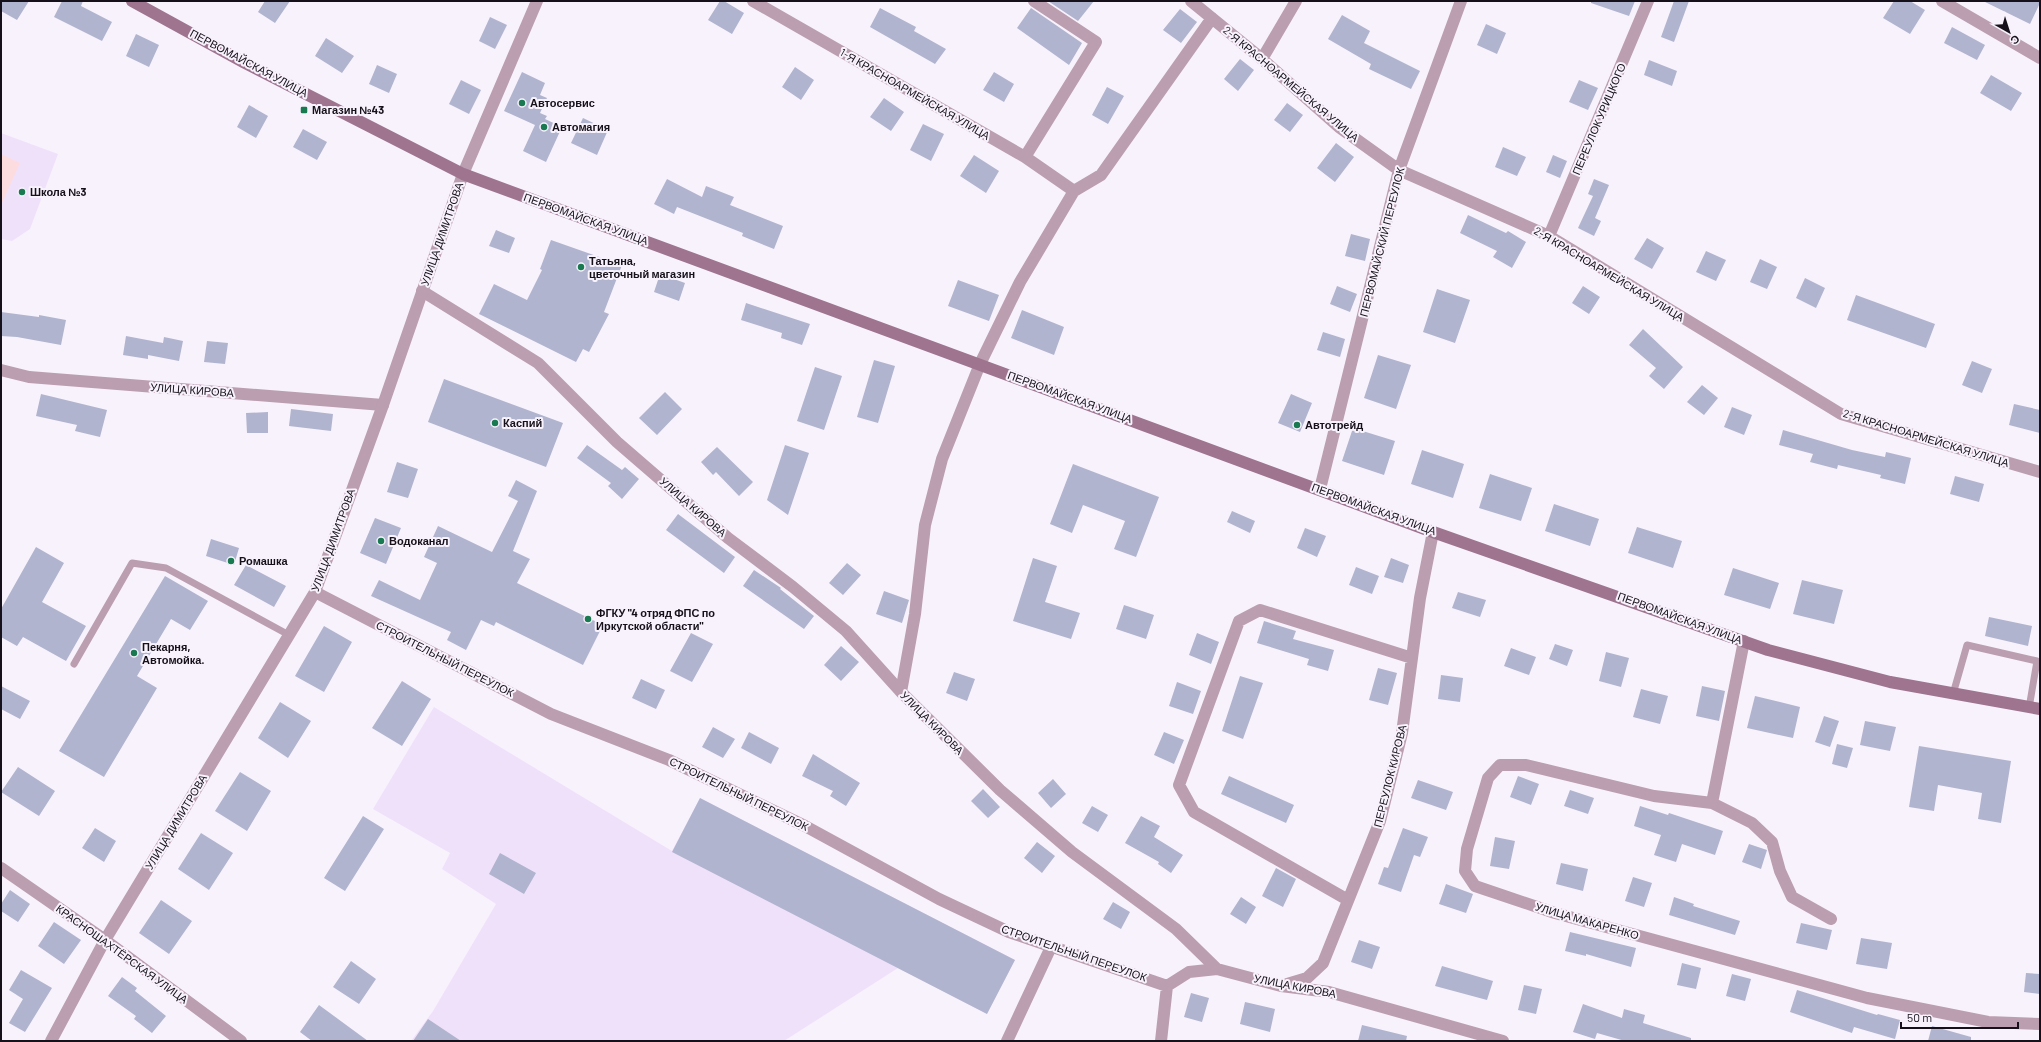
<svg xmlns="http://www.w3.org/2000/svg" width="2041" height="1042" viewBox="0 0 2041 1042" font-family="Barlow,sans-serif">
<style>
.built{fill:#f0e1fb}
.green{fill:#fcdcdf}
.building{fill:#b1b4ce}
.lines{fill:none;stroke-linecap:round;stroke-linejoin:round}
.service{stroke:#bb9eb0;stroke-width:7}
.minor{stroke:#bb9eb0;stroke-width:12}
.tertiary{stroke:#bb9eb0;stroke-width:12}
.secondary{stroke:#9e748e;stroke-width:12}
.poi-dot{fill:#197950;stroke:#f8f2fd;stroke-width:1.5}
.labels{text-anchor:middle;stroke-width:4;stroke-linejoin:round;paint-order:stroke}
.street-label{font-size:11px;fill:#151019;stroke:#f8f2fd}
.poi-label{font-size:11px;font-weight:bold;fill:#151019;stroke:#f8f2fd;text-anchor:start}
</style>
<rect width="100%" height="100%" fill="#f8f2fd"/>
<path class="built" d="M1,133l57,21 -28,75 -18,12 -11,-2z
M434,707l238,144 28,-53 315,162 -28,54 -89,-46 -114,73h-373l22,-30 63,-107 -54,-35 8,-16 -77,-44z"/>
<path class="green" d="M1,154l19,9 -19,42z"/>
<path class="building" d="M1,1h28l-12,19 -16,-9z
M62,1h21l-2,5 31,16 -10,19 -48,-24z
M265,1h25l-15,22 -17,-11z
M720,1h4l20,12 -12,21 -24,-14z
M1048,1h46l-16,20z
M1591,1h44l-6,15 -38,-13z
M1674,1h15l-15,41 -13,-5z
M1894,1h16l15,9 -15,24 -27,-16z
M1983,1h57v2l-10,21z
M880,8l36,19 -2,4 32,18 -11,15 -65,-37z
M1031,8l51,35 -13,22 -52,-37z
M1180,9l17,13 -16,21 -18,-13z
M1342,15l28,16 -6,12 56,28 -9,18 -42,-20 2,-5 -43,-25z
M490,17l17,8 -12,24 -16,-8z
M1486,24l20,9 -9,21 -20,-9z
M1952,27l33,18 -8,15 -33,-17z
M136,34l23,11 -10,22 -23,-11z
M326,38l28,18 -12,17 -27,-17z
M1240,59l14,11 -16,21 -14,-12z
M1649,60l28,11 -5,15 -28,-11z
M377,65l20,9 -8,19 -20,-9z
M795,67l19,13 -13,20 -19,-13z
M522,72l23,11 -5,12 7,3 -7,15 7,3 -2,3 17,8 -16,35 -23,-11 12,-26 -31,-14z
M994,72l20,12 -10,18 -21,-12z
M1991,75l31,18 -11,18 -31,-18z
M461,80l20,10 -12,24 -20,-10z
M1579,80l19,8 -10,22 -19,-8z
M1107,87l17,9 -16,28 -16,-9z
M884,98l20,14 -13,19 -21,-14z
M1287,103l16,12 -13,17 -16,-12z
M249,105l19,11 -12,22 -19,-11z
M583,118l25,12 -11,25 -26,-12z
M923,124l21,10 -13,27 -21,-11z
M303,129l24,13 -10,18 -24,-13z
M1336,143l18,14 -19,25 -18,-14z
M1503,147l23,10 -9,19 -22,-9z
M974,155l25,16 -13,22 -26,-17z
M1553,155l14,6 -7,17 -14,-6z
M667,179l35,18 4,-11 28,11 -4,8 53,21 -9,23 -32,-13 1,-3 -66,-26 -3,7 -20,-10z
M1594,179l15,6 -14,33 6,3 -7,15 -16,-8 15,-32 -5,-2z
M1468,215l38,18 2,-2 18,11 -14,26 -19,-11 4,-6 -37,-18z
M496,230l19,8 -6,15 -20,-7z
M1351,234l19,5 -5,22 -20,-5z
M1647,238l17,10 -12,21 -18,-10z
M551,240l71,25 -18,47 5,2 -20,38 -6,-3 -7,13 -97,-48 15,-30 33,16 15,-30 -2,-1z
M1706,251l20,9 -10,21 -20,-9z
M1760,259l17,8 -10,22 -17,-7z
M660,274l25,9 -6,18 -25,-9z
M1805,278l20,10 -9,20 -20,-10z
M958,280l41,15 -10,26 -41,-15z
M1337,286l20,8 -7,18 -20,-8z
M1583,286l17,11 -11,17 -17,-11z
M1437,289l33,11 -15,43 -32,-11z
M1856,295l79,29 -9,24 -79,-28z
M746,303l64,21 -8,21 -21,-7 1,-5 -41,-13z
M1022,310l42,17 -10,28 -43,-17z
M1,312l38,5v-2l27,5 -5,25 -44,-8 -16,-1z
M1643,329l40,38 -19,22 -15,-13 7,-8 -27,-23z
M1323,332l22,7 -5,18 -23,-7z
M126,336l37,7 1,-6 19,4 -4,20 -31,-6v4l-25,-4z
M207,341l21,2 -3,21 -21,-2z
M1378,355l33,10 -15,44 -32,-11z
M874,360l21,6 -17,57 -21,-6z
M1972,361l20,8 -10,24 -20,-8z
M815,367l27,9 -18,54 -27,-9z
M444,379l119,44 -17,44 -118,-45z
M1702,385l16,13 -14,17 -17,-13z
M665,392l17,17 -25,26 -18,-17z
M41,394l66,16 -7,27 -25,-6 2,-6 -41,-9z
M1291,394l21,9 -12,29 -22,-9z
M2014,404l26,6v23l-31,-8z
M1732,407l20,8 -8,20 -20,-8z
M291,409l42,5 -2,17 -42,-5z
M268,412v21h-21l-1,-20z
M1353,428l42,13 -11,34 -42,-14z
M1783,430l69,20 33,7 1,-5 25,6 -6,26 -25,-6 1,-3 -43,-10 -1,4 -27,-7 3,-8 -34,-9z
M587,445l35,25 3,-3 14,12 -17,20 -14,-13 3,-3 -34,-25z
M785,445l24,8 -21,62 -21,-15z
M717,447l36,35 -14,14 -23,-24 -3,3 -12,-13z
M1422,450l42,14 -11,34 -42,-14z
M397,462l21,7 -10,29 -21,-6z
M1073,464l86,33 -23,60 -22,-8 11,-28 -42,-16 -11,28 -22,-9z
M1490,474l42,14 -11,33 -42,-13z
M1955,476l29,8 -5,18 -29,-8z
M516,480l21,11 -24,60 17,8 -13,24 86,42 -20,40 -87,-43 -2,4 -13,-6 -15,30 -19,-10 4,-8 -80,-36 8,-16 41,20 17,-37 -13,-6 14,-31 54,26 26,-51 -10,-5z
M1554,504l45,15 -9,27 -45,-15z
M1232,511l23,10 -5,12 -23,-11z
M678,514l57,43 -11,16 -58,-43z
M375,518l26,10 -15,36 -26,-11z
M1637,527l45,14 -9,27 -45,-15z
M1305,528l21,8 -9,21 -20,-9z
M211,539l28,9 -5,17 -28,-9z
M36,547l28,16 -22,39 44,24 -20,35 -43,-24 -6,9 -16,-9v-28z
M1033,558l24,8 -12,36 35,11 -9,26 -58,-18z
M1391,558l18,7 -6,18 -19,-6z
M847,563l14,12 -18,20 -14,-12z
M246,565l40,21 -12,21 -40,-22z
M1356,567l23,9 -7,18 -23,-9z
M1733,568l46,15 -9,26 -46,-14z
M754,570l27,18 -1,1 34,27 -10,13 -61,-43z
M165,576l43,25 -18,29 -19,-11 -34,57 20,12 -53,89 -45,-26z
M1802,580l41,10 -9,34 -41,-10z
M884,591l25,9 -7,23 -26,-9z
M1458,592l28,8 -6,17 -28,-9z
M1124,605l30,10 -8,24 -30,-10z
M1989,617l43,9 -4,20 -43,-10z
M1264,621l32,10 -3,8 41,11 -6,21 -21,-6 2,-6 -52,-16z
M324,626l28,16 -28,50 -29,-16z
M691,633l22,11 -21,38 -22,-11z
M1197,633l22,9 -8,22 -22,-9z
M1555,644l18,6 -6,16 -18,-7z
M841,646l18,16 -18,19 -17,-16z
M1511,648l25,9 -7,18 -25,-9z
M1606,652l23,6 -8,29 -22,-6z
M1378,668l19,5 -9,32 -19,-5z
M954,672l21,7 -8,22 -21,-8z
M1441,675l22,3 -3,24 -22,-3z
M1240,676l23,7 -20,56 -21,-8z
M641,679l24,11 -9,19 -24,-11z
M402,681l29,18 -29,47 -30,-18z
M1177,682l24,9 -8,23 -24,-8z
M1,686l29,15 -10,18 -19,-10z
M1702,686l23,5 -6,30 -23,-5z
M1641,689l27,7 -8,28 -27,-7z
M1755,696l45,11 -7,31 -46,-10z
M280,702l31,19 -23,37 -30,-20z
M1824,716l15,5 -9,26 -15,-5z
M1865,721l31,6 -6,24 -30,-6z
M713,727l22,12 -12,19 -21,-11z
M749,732l30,16 -8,16 -30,-16z
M1164,732l20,8 -10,24 -20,-9z
M1837,744l16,4 -6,20 -15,-4z
M1919,746l92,15 -10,62 -23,-4 4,-26 -44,-8 -4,26 -25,-4z
M813,754l47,29 -14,23 -16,-10 3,-5 -31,-15z
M18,767l37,24 -16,25 -38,-24z
M240,772l31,19 -24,40 -32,-20z
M1229,776l65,29 -8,18 -65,-29z
M1518,776l21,8 -8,21 -21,-8z
M1053,779l13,15 -15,14 -13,-15z
M1418,780l35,12 -7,18 -35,-12z
M983,789l17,18 -12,11 -17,-17z
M1570,790l24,8 -6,16 -24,-8z
M700,798l315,162 -28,54 -315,-162z
M1092,806l16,9 -10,17 -16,-9z
M1640,806l28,9 1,-2 54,18 -8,24 -33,-11 -6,18 -22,-7 7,-20 -27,-9z
M363,816l21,13 -39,62 -21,-13z
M1141,816l19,10 -6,11 29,18 -12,18 -13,-9 1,-2 -34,-19z
M95,828l21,13 -12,21 -22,-14z
M1403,828l25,9 -8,20 -6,-2 -13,37 -23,-8 6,-17 4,1z
M201,833l32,20 -24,37 -31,-21z
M1495,837l20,4 -6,28 -19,-3z
M1037,842l18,14 -13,17 -18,-15z
M1749,844l18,6 -6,19 -19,-7z
M500,853l36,20 -12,21 -35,-20z
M1561,863l27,6 -5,22 -27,-7z
M1276,868l20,11 -13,28 -21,-11z
M1633,877l19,6 -8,24 -19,-6z
M1446,884l27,10 -7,19 -27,-9z
M10,890l20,14 -12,18 -17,-11v-7z
M1241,897l15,10 -10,17 -16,-10z
M1674,897l20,7 -1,2 47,15 -5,14 -66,-20z
M161,900l31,21 -23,33 -30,-21z
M1113,902l17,10 -9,17 -18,-10z
M54,922l27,18 -17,24 -26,-18z
M1801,923l31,7 -5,20 -31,-7z
M1570,932l66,16 -5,19 -45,-13v2l-21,-5z
M1861,938l31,5 -5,26 -31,-5z
M1359,940l21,7 -8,22 -21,-7z
M351,961l25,18 -17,25 -26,-17z
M1682,963l19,5 -5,21 -19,-4z
M1442,966l51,15 -6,19 -52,-14z
M21,970l31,18 -27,44 -16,-9 14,-24 -14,-9z
M2026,973l14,1v20l-16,-2z
M1732,974l19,5 -6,22 -19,-5z
M122,977l15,11 -2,3 31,25 -14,17 -18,-14 2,-3 -28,-20z
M1524,985l18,4 -6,25 -18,-4z
M1797,990l80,25 1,-1 22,6 -5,19 -41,-12 -2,6 -62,-21z
M1191,993l18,5 -7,24 -18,-5z
M1245,1002l30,7 -5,23 -30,-8z
M1583,1004l39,14 2,-9 21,6 -2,8 48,15v3h-66l-28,-8 -2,6 -22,-7z
M319,1005l49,36h-56l-12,-9z
M428,1019l33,22h-48z
M1362,1025l45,11 -1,5h-48z
M1932,1026l39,11v4h-43z"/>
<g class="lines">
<path class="service" d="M74,664l58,-101 34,5 123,67
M1953,694l14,-49 70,16 -8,47"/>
<path class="minor" d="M753,1l272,156 49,34
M1191,1l71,58 77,68 60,43 150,66 292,178 199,58
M1942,1l98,57
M1262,59l34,-58
M1025,157l71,-115 -62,-41
M463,174l74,-173
M1549,236l99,-235
M422,291l116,72 79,79 111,96 65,49 53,44 55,61 99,98 72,62 104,77 41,40 64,17 48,6 174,49
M1,370l28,7 354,28
M1320,489l79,-319 62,-169
M315,592l236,122 118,46 136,66 134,73 70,33 158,54
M901,692l14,-78 10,-89 17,-66 38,-95 40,-82 54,-91 27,-16 111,-157
M1712,803l32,-162
M1,868l104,72 -54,101
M1348,900l-154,-88 -15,-27 60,-164 21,-11 152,48
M1831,919l-39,-22 -12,-26 -8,-29 -20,-19 -40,-20 -58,-7 -128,-31h-26l-12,13 -21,71 -2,22 10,15 80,27 312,85 121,24 52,2
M1287,984l20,-6 16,-15 57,-142 22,-88 18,-135 13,-66
M1167,986l22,-14 28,-3
M1007,1041l44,-94
M1161,1041l6,-55"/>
<path class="tertiary" d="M241,1041l-136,-101 210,-348 68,-187 80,-231"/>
<path class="secondary" d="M132,1l113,62 218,111 970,358 335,118 122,32 150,27"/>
</g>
<g class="poi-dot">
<circle cx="522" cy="103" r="4"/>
<rect x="300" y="106" width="8" height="8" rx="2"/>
<circle cx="544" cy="127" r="4"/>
<circle cx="22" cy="192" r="4"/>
<circle cx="581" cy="267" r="4"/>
<circle cx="495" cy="423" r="4"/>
<circle cx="1297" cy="425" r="4"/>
<circle cx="381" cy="541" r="4"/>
<circle cx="231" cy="561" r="4"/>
<circle cx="588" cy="619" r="4"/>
<circle cx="134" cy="653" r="4"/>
</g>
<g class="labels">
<g class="street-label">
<text transform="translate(249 63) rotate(28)" y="4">ПЕРВОМАЙСКАЯ УЛИЦА</text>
<text transform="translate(1291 84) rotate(40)" y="4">2-Я КРАСНОАРМЕЙСКАЯ УЛИЦА</text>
<text transform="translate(915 94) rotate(30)" y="4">1-Я КРАСНОАРМЕЙСКАЯ УЛИЦА</text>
<text transform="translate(1599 119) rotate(-67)" y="4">ПЕРЕУЛОК УРИЦКОГО</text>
<text transform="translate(586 219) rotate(20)" y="4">ПЕРВОМАЙСКАЯ УЛИЦА</text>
<text transform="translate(442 234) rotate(-71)" y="4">УЛИЦА ДИМИТРОВА</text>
<text transform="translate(1382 242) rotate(-76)" y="4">ПЕРВОМАЙСКИЙ ПЕРЕУЛОК</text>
<text transform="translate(1609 274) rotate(31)" y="4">2-Я КРАСНОАРМЕЙСКАЯ УЛИЦА</text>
<text transform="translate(192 390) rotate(4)" y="4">УЛИЦА КИРОВА</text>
<text transform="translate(1070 397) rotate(20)" y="4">ПЕРВОМАЙСКАЯ УЛИЦА</text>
<text transform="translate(1926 438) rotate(17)" y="4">2-Я КРАСНОАРМЕЙСКАЯ УЛИЦА</text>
<text transform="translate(693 507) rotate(41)" y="4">УЛИЦА КИРОВА</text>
<text transform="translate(1374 509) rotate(20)" y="4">ПЕРВОМАЙСКАЯ УЛИЦА</text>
<text transform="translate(333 540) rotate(-70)" y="4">УЛИЦА ДИМИТРОВА</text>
<text transform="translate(1680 618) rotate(20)" y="4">ПЕРВОМАЙСКАЯ УЛИЦА</text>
<text transform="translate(445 659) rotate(27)" y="4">СТРОИТЕЛЬНЫЙ ПЕРЕУЛОК</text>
<text transform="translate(932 723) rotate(45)" y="4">УЛИЦА КИРОВА</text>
<text transform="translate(1390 776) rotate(-76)" y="4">ПЕРЕУЛОК КИРОВА</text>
<text transform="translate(739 794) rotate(26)" y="4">СТРОИТЕЛЬНЫЙ ПЕРЕУЛОК</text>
<text transform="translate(176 822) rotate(-59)" y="4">УЛИЦА ДИМИТРОВА</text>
<text transform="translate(1587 921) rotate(16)" y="4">УЛИЦА МАКАРЕНКО</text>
<text transform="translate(1074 953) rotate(19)" y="4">СТРОИТЕЛЬНЫЙ ПЕРЕУЛОК</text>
<text transform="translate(122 954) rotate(36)" y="4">КРАСНОШАХТЁРСКАЯ УЛИЦА</text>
<text transform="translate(1295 986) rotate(11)" y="4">УЛИЦА КИРОВА</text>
</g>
<g class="poi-label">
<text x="530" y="107">Автосервис</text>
<text x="312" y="114">Магазин №43</text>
<text x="552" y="131">Автомагия</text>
<text x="30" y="196">Школа №3</text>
<text x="589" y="265">Татьяна,<tspan x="589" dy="13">цветочный магазин</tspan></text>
<text x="503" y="427">Каспий</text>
<text x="1305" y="429">Автотрейд</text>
<text x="389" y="545">Водоканал</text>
<text x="239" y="565">Ромашка</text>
<text x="596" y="617">ФГКУ "4 отряд ФПС по<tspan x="596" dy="13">Иркутской области"</tspan></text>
<text x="142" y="651">Пекарня,<tspan x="142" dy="13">Автомойка.</tspan></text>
</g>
</g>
<rect width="2041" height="1042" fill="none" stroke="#151019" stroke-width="4"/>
<g transform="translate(2009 32) rotate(141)" stroke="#f8f2fd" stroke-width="3" paint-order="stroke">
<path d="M0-3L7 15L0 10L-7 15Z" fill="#151019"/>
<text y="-6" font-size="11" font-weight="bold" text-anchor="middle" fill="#151019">С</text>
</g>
<path d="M1901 1022v6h117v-6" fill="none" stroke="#151019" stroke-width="2"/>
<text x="1907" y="1022" font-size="12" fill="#151019" stroke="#f8f2fd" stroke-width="3" paint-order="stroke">50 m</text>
</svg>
